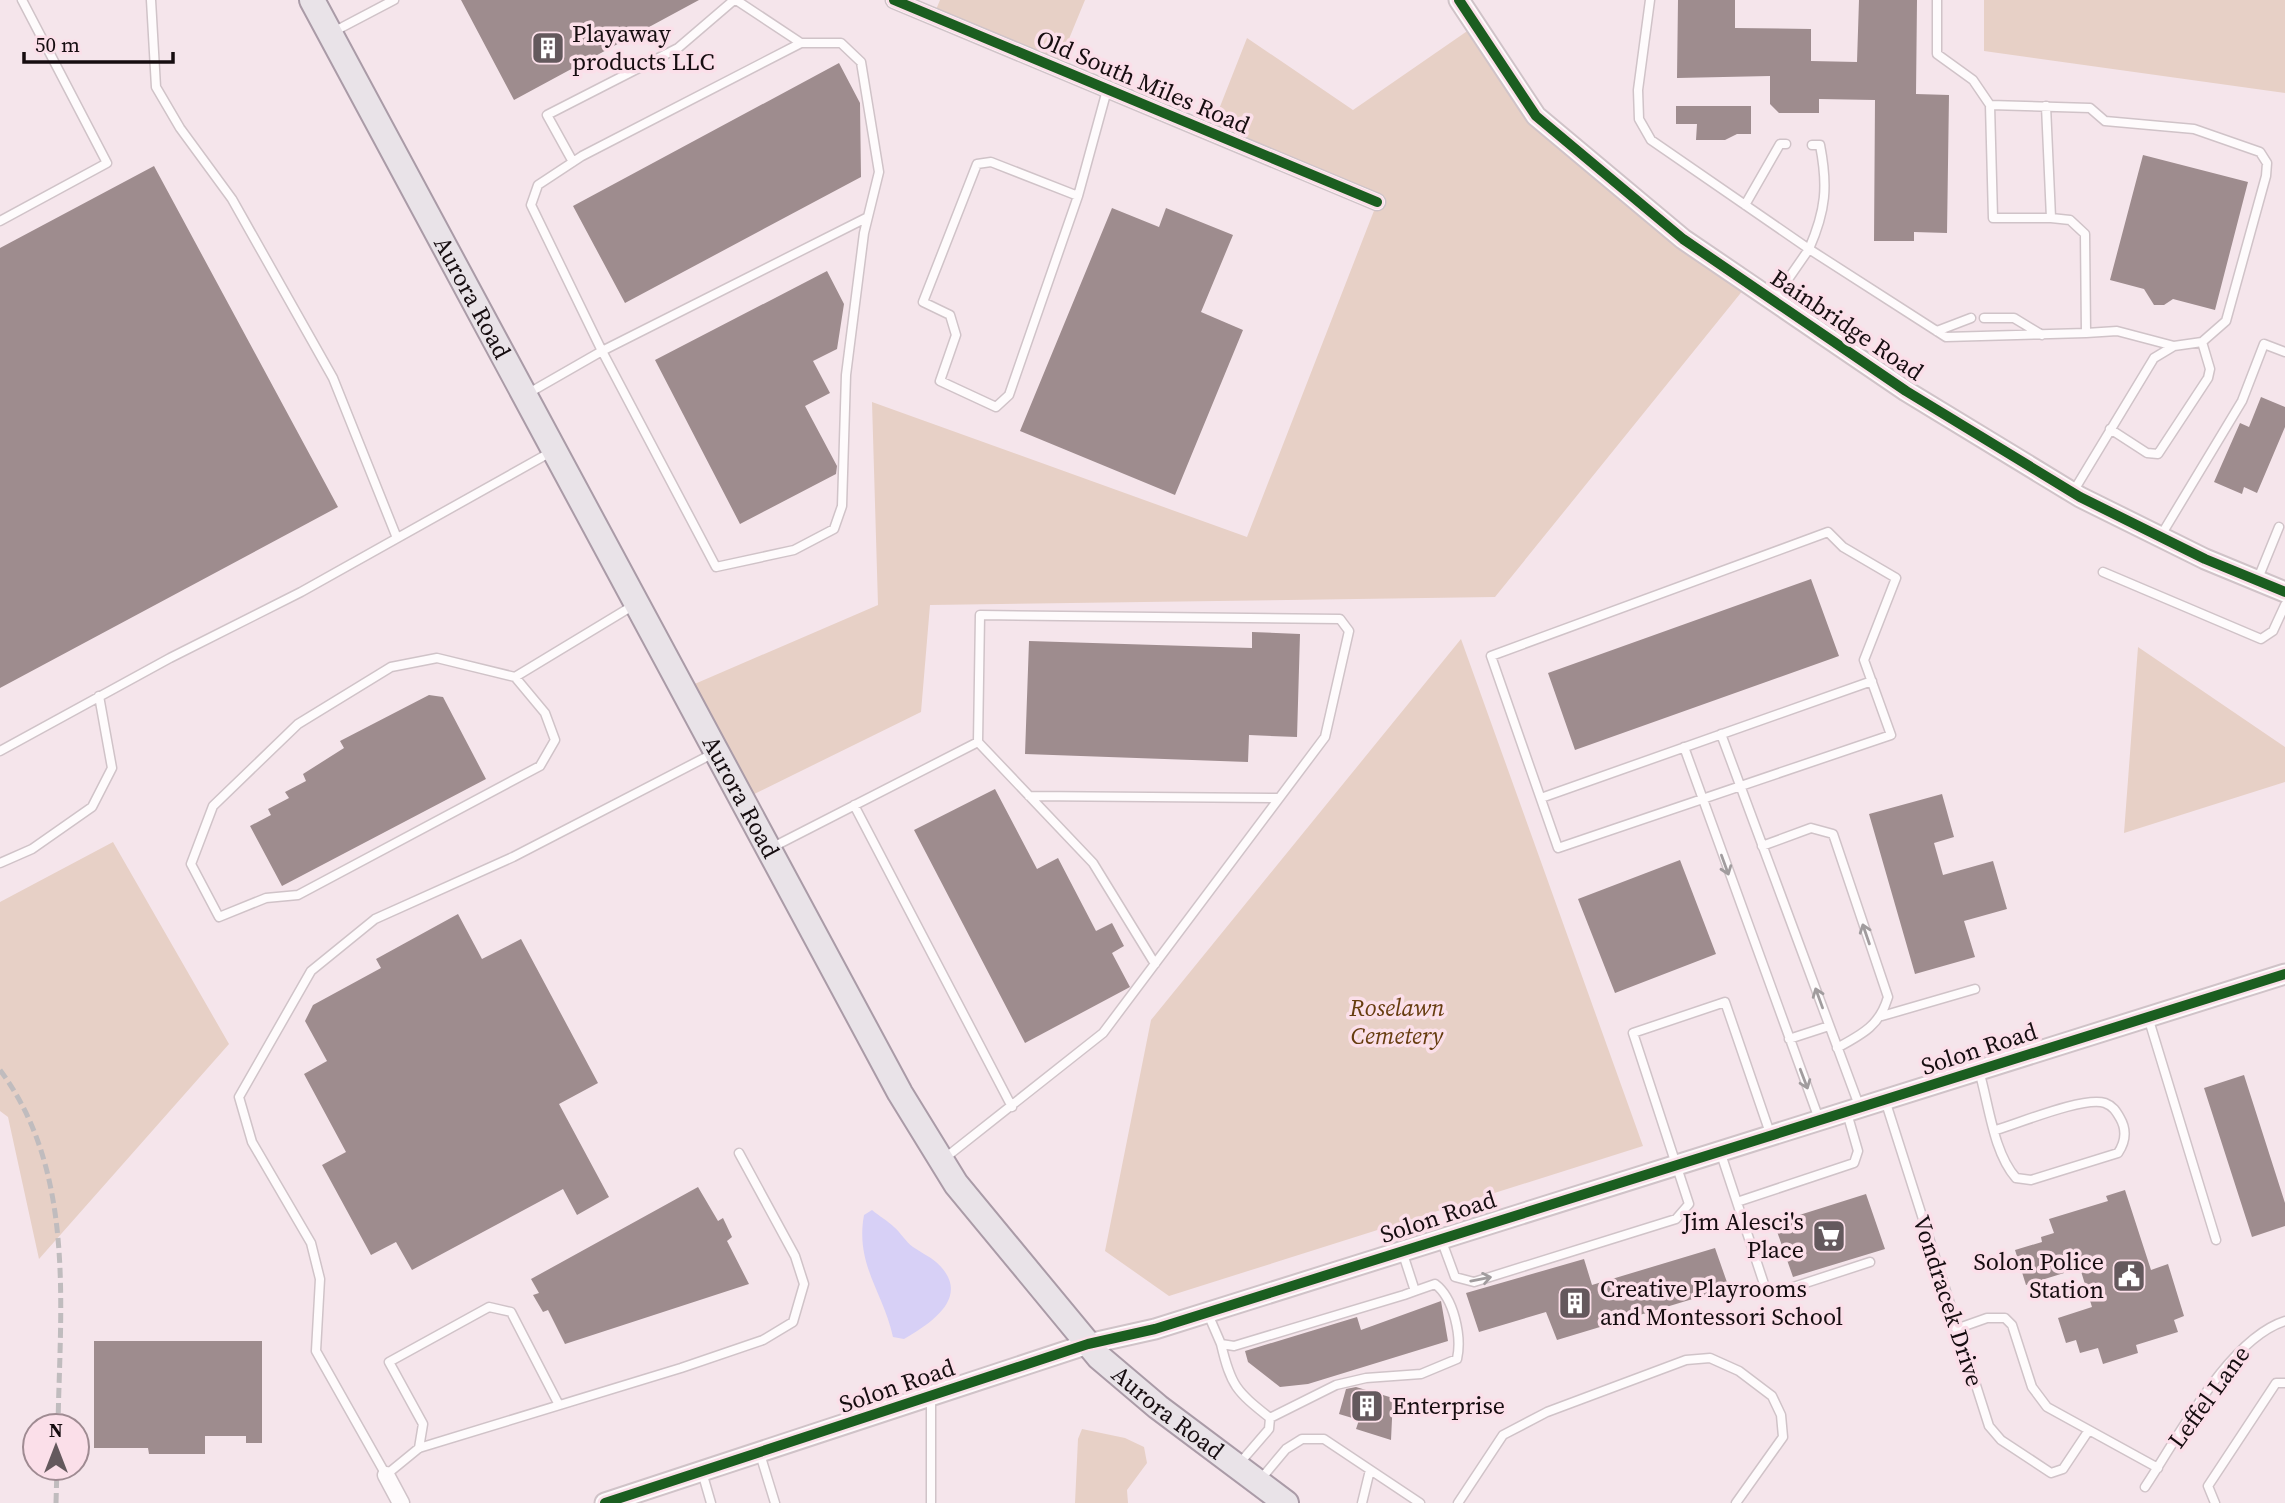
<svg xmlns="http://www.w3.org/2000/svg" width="2285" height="1503" viewBox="0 0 2285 1503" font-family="'Source Serif 4',serif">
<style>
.green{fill:#e7d0c6}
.water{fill:#d7d0f6}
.building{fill:#9e8c8e}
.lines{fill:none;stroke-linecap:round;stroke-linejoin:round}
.service-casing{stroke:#d0c3c8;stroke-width:11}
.minor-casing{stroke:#d0c3c8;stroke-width:19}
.tertiary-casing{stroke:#d0c3c8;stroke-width:23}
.primary-casing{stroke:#aa9ba7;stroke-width:28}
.service{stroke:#fefbfc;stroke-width:8}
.minor{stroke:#fefbfc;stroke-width:16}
.tertiary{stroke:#fefbfc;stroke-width:19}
.primary{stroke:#e9e3e8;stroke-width:24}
.rail{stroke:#c0bcbe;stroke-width:5;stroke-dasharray:10 5;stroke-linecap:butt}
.cycleway-casing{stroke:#fbdfe9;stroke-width:15}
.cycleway{stroke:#1b5e20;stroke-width:10}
.oneway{stroke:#a19c9e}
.labels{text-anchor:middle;stroke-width:7;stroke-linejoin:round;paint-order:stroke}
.poi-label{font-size:24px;fill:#160d10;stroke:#fbdfe9;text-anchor:start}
.street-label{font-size:24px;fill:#160d10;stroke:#fbdfe9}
.park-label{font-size:24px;font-style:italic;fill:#663c0f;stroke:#fbdfe9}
</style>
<rect width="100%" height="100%" fill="#f5e5eb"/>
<path class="green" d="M940,0h145l-28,68 -124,-51z
M1984,0h301v93l-301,-42z
M1476,25l60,91 212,168 -253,313 -565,8 -9,107 -179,88 -59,-111 195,-84 -6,-203 375,135 130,-334 -167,-71 37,-94 106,72z
M1461,639l182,507 -474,150 -64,-45 46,-231z
M2138,647l147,100v35l-161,51z
M113,842l116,202 -190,215 -31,-142 -8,-6v-209z
M1082,1429l43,9 19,9 3,16 -20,27 1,13h-53l3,-64z"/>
<path class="water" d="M872,1210c7,6 16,11 22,17 7,6 11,14 19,20 7,5 16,9 23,15 37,33 -3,60 -32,77l-11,-2c-10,-46 -38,-72 -29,-122z"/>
<path class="building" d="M461,0h238l-185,100z
M1678,0h57v28l76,1v32l46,1 2,-62h58l-1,94 33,1 -2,138 -33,-1v9h-40l1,-141 -56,-1v14h-40l-9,-9v-28l-93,2z
M839,63l21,40 1,74 -236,126 -52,-97z
M1676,106h75v28h-14l-12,6h-29l1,-16h-21z
M2143,155l105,27 -33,128 -42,-11 -9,6h-10l-10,-16 -34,-9z
M154,166l184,341 -338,181v-440z
M1112,208l47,19 7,-19 67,27 -32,77 42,18 -68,165 -155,-64z
M827,271l17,33 -7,45 -24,12 17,32 -25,13 32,60 -1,8 -96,50 -85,-164z
M2261,397l24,10v20l-28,66 -13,-6 -2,7 -28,-12 26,-59 9,4z
M1811,579l28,77 -264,94 -27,-77z
M1252,632l48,2 -3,103 -48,-2 -1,27 -223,-8 4,-113 223,7z
M429,695l14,2 43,82 -204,107 -32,-60 21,-11 -3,-6 21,-11 -4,-6 21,-11 -3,-7 41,-26 -4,-7z
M995,789l42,80 21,-11 38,73 16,-8 12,23 -12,7 18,34 -105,56 -111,-213z
M1942,794l12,43 -20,6 9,32 50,-14 14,48 -43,12 11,36 -60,17 -46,-160z
M1680,860l36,94 -101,39 -37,-94z
M458,914l24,45 39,-20 77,144 -39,21 50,93 -32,18 -14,-26 -151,81 -16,-28 -25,13 -49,-90 24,-13 -42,-78 23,-13 -22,-40 8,-16 68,-37 -5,-9z
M2244,1075l41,128v23l-33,11 -48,-149z
M698,1187l20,34 5,-3 9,19 -5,4 22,43 -184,60 -17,-34 -5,2 -10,-17 6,-2 -8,-14z
M2125,1190l26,80 17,-6 16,52 -10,4 4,12 -42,13 2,8 -35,11 -5,-16 -18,5 -4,-13 -10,3 -8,-25 34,-11 -12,-39 -54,17 -11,-35 27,-8 -1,-5 13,-4 -5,-14 59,-18 -2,-5z
M1866,1194l19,55 -92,28 -19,-54z
M1715,1248l14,40 -172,52 -11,-28 -67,20 -13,-39 118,-34 8,26z
M1441,1301l7,40 -140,43 -28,3 -32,-25 -3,-11 112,-34 4,13z
M94,1341h168v102h-16v-7h-41v18h-56l-1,-6h-54z
M1356,1387l37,11 -2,42 -35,-11 3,-9 -20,-6 7,-25z"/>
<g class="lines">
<defs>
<path id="service" d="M151,0l5,87 24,41 52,71 101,179 64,160
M736,0l65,43
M1650,0l-12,90 1,29 12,21 158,109c17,-39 19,-63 11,-104h-8
M1937,0v54l36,26 17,25 3,113h58l-5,-112
M333,32l61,-32
M801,43h40l20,19 18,110 -15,61 -18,142 -4,131 -8,23 -40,21 -78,17 -114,-216 -71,-146 7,-20 44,-29z
M1990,105l100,3 15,13 89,8 66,23 7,11 -1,13 -40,145 -24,21 -28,4 -20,12 -81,134
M573,162l-26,-47 131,-67 56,-48
M1078,196l-87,-34 -14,2 -54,138 27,13 6,20 -16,46 56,26 13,-12 69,-199 29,-106
M1745,205l35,-61h6
M0,221l107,-58 -85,-163
M1773,301l36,-52 137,88 140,-4 -1,-99 -15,-14 -19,-2
M1984,318h30l28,17
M1937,331l34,-13
M2086,333l31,-2 57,15
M527,394l75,-43 264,-133
M2110,429l37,24 11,1 50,-76 2,-9 -8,-27
M1828,532l15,15 53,31 -32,82 27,75 -333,113 -67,-192z
M2160,537l82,-136 22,-57 21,8
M2103,572l158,67 12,-8 12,-26
M2257,581l22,-54
M515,677l30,36 10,27 -15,26 -242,129 -32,3 -47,19 -28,-53 22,-58 85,-82 93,-57 46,-9 78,19 119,-72
M1721,734l139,374
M978,742l115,121 62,101
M1684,747l135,372
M0,751l170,-93 131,-66 250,-140
M714,753l-201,104 -138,62 -64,52 -72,126 13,45 59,101 9,36 -4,72 70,124 33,-27 262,-80 82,-28 30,-18 11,-38 -9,-28 -56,-103
M1029,796l250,2
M1541,798l331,-117
M854,805l158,302
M1762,846l49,-18 22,6 55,163c-8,28 -25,37 -51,51
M771,848l207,-106 2,-127 360,4 9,12 -24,106 -222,296 -158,125
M0,863l32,-14 60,-42 20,-39 -13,-72
M1882,1016l93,-27
M2148,1017l68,223
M1789,1039l40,-13
M1979,1071c10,33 14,81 37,107l15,2 87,-27c8,-12 9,-23 2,-35 -4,-7 -7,-12 -15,-15 -21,-7 -85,20 -109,27
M1885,1100l104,326 12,14 50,33 12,-4 26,-39
M1720,1151l46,139 9,3 95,-31
M1737,1202l117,-39 4,-12 -11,-38
M1441,1239l14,38 19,5 202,-63 13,-15 -56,-171 92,-31 46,134
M1208,1314l13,30 13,2 170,-51 11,-4 -13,-40
M1956,1329l31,-11h18l7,7 20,62 15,20 111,61
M1221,1344c10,42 15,47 49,74l-1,11 -31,36
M931,1396v107
M1270,1418l66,-33 30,-7 55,-4 36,-15c5,-22 -3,-61 -22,-75l-20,7
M419,1448l4,-24 -34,-62 100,-55 22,5 48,93
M760,1454l15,49
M702,1472l9,31
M1260,1480l26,-31 16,-10h22l96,64
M2145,1487c33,-49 83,-148 140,-166
M1362,1503l8,-33
M1458,1503l45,-68 44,-23 139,-52 24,-2 29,13 33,25 9,19 2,22 -47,66
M2215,1503l-7,-17 68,-103h9"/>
<path id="minor" d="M894,0l483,202
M386,1475l15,28"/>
<path id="tertiary" d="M1459,0l77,116 147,123 223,152 174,106 125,62 80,33
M605,1503l483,-159 67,-15 1130,-355"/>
<g id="primary">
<path id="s1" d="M312,0l588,1093 56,91 143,173 59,50 128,96"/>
</g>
</defs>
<use href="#service" class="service-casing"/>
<use href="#minor" class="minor-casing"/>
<use href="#tertiary" class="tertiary-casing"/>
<use href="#primary" class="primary-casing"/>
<use href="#service" class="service"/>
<use href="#minor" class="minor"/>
<use href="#tertiary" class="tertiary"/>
<use href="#primary" class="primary"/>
<path class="rail" d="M0,1070c76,102 60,236 58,356
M56,1503l1,-35"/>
<defs>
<path id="cycleway" d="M894,0l483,202
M1459,0l77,116 147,123 223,152 174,106 125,62 80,33
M605,1503l483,-159 67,-15 1130,-355"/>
</defs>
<use href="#cycleway" class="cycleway-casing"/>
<use href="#cycleway" class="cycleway"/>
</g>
<defs><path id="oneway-shaft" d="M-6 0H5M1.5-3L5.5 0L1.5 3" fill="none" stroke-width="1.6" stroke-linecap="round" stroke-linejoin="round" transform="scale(1.75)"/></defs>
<g class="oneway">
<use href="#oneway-shaft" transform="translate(1725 865) rotate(70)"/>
<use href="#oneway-shaft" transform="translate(1866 934) rotate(-109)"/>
<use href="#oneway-shaft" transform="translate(1819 998) rotate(-110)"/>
<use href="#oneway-shaft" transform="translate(1804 1079) rotate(69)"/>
<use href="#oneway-shaft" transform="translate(1481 1279) rotate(-11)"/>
</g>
<defs>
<symbol id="building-square" viewBox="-11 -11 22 22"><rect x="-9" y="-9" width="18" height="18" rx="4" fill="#64595d" stroke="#fbdfe9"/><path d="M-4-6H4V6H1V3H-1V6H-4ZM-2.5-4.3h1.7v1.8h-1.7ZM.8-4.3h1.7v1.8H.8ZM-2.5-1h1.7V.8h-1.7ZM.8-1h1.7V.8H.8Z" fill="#fff"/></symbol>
<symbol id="supermarket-square" viewBox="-11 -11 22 22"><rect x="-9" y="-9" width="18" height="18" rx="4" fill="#64595d" stroke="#fbdfe9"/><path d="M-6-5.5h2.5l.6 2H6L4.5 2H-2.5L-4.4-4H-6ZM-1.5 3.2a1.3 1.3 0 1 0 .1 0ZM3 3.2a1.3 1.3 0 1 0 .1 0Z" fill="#fff"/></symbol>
<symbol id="civic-square" viewBox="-11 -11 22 22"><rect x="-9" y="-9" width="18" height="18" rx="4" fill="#64595d" stroke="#fbdfe9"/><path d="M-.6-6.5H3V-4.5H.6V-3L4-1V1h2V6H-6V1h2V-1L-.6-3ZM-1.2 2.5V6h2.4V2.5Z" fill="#fff"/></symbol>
</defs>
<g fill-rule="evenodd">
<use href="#building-square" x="529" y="29" width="38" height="38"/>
<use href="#supermarket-square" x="1810" y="1217" width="38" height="38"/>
<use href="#civic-square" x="2110" y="1257" width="38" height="38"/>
<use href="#building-square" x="1556" y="1284" width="38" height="38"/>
<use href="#building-square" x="1348" y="1387" width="38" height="38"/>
</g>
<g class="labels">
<g class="poi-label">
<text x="572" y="42">Playaway<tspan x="572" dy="28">products LLC</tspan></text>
<text x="1804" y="1230" text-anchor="end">Jim Alesci's<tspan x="1804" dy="28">Place</tspan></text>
<text x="2104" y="1270" text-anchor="end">Solon Police<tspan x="2104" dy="28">Station</tspan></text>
<text x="1600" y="1297">Creative Playrooms<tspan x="1600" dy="28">and Montessori School</tspan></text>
<text x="1392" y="1414">Enterprise</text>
</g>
<g class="street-label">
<text transform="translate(1143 82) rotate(23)" y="8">Old South Miles Road</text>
<text dy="8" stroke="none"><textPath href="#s1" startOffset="338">Aurora Road</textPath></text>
<text transform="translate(1847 325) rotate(34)" y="8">Bainbridge Road</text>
<text dy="8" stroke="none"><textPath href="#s1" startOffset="905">Aurora Road</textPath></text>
<text transform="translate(1979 1049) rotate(-18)" y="8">Solon Road</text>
<text transform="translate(1438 1217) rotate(-18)" y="8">Solon Road</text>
<text transform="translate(1948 1301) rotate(72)" y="8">Vondracek Drive</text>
<text transform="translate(897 1386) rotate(-19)" y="8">Solon Road</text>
<text transform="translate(2209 1397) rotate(-54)" y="8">Leffel Lane</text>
<text dy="8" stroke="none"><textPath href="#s1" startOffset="1661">Aurora Road</textPath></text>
</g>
<g class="park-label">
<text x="1397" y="1016">Roselawn<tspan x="1397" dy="28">Cemetery</tspan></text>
</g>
</g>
<g transform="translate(56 1447)"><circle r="33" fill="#fbdfe9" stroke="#9f8b92" stroke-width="2"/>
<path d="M0-5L12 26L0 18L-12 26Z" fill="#64595d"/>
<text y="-10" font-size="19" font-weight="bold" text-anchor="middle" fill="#160d10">N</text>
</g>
<path d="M24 52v10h149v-10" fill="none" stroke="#160d10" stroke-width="3.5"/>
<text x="35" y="52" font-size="21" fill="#160d10" stroke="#fbdfe9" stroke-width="5" paint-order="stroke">50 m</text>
</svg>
